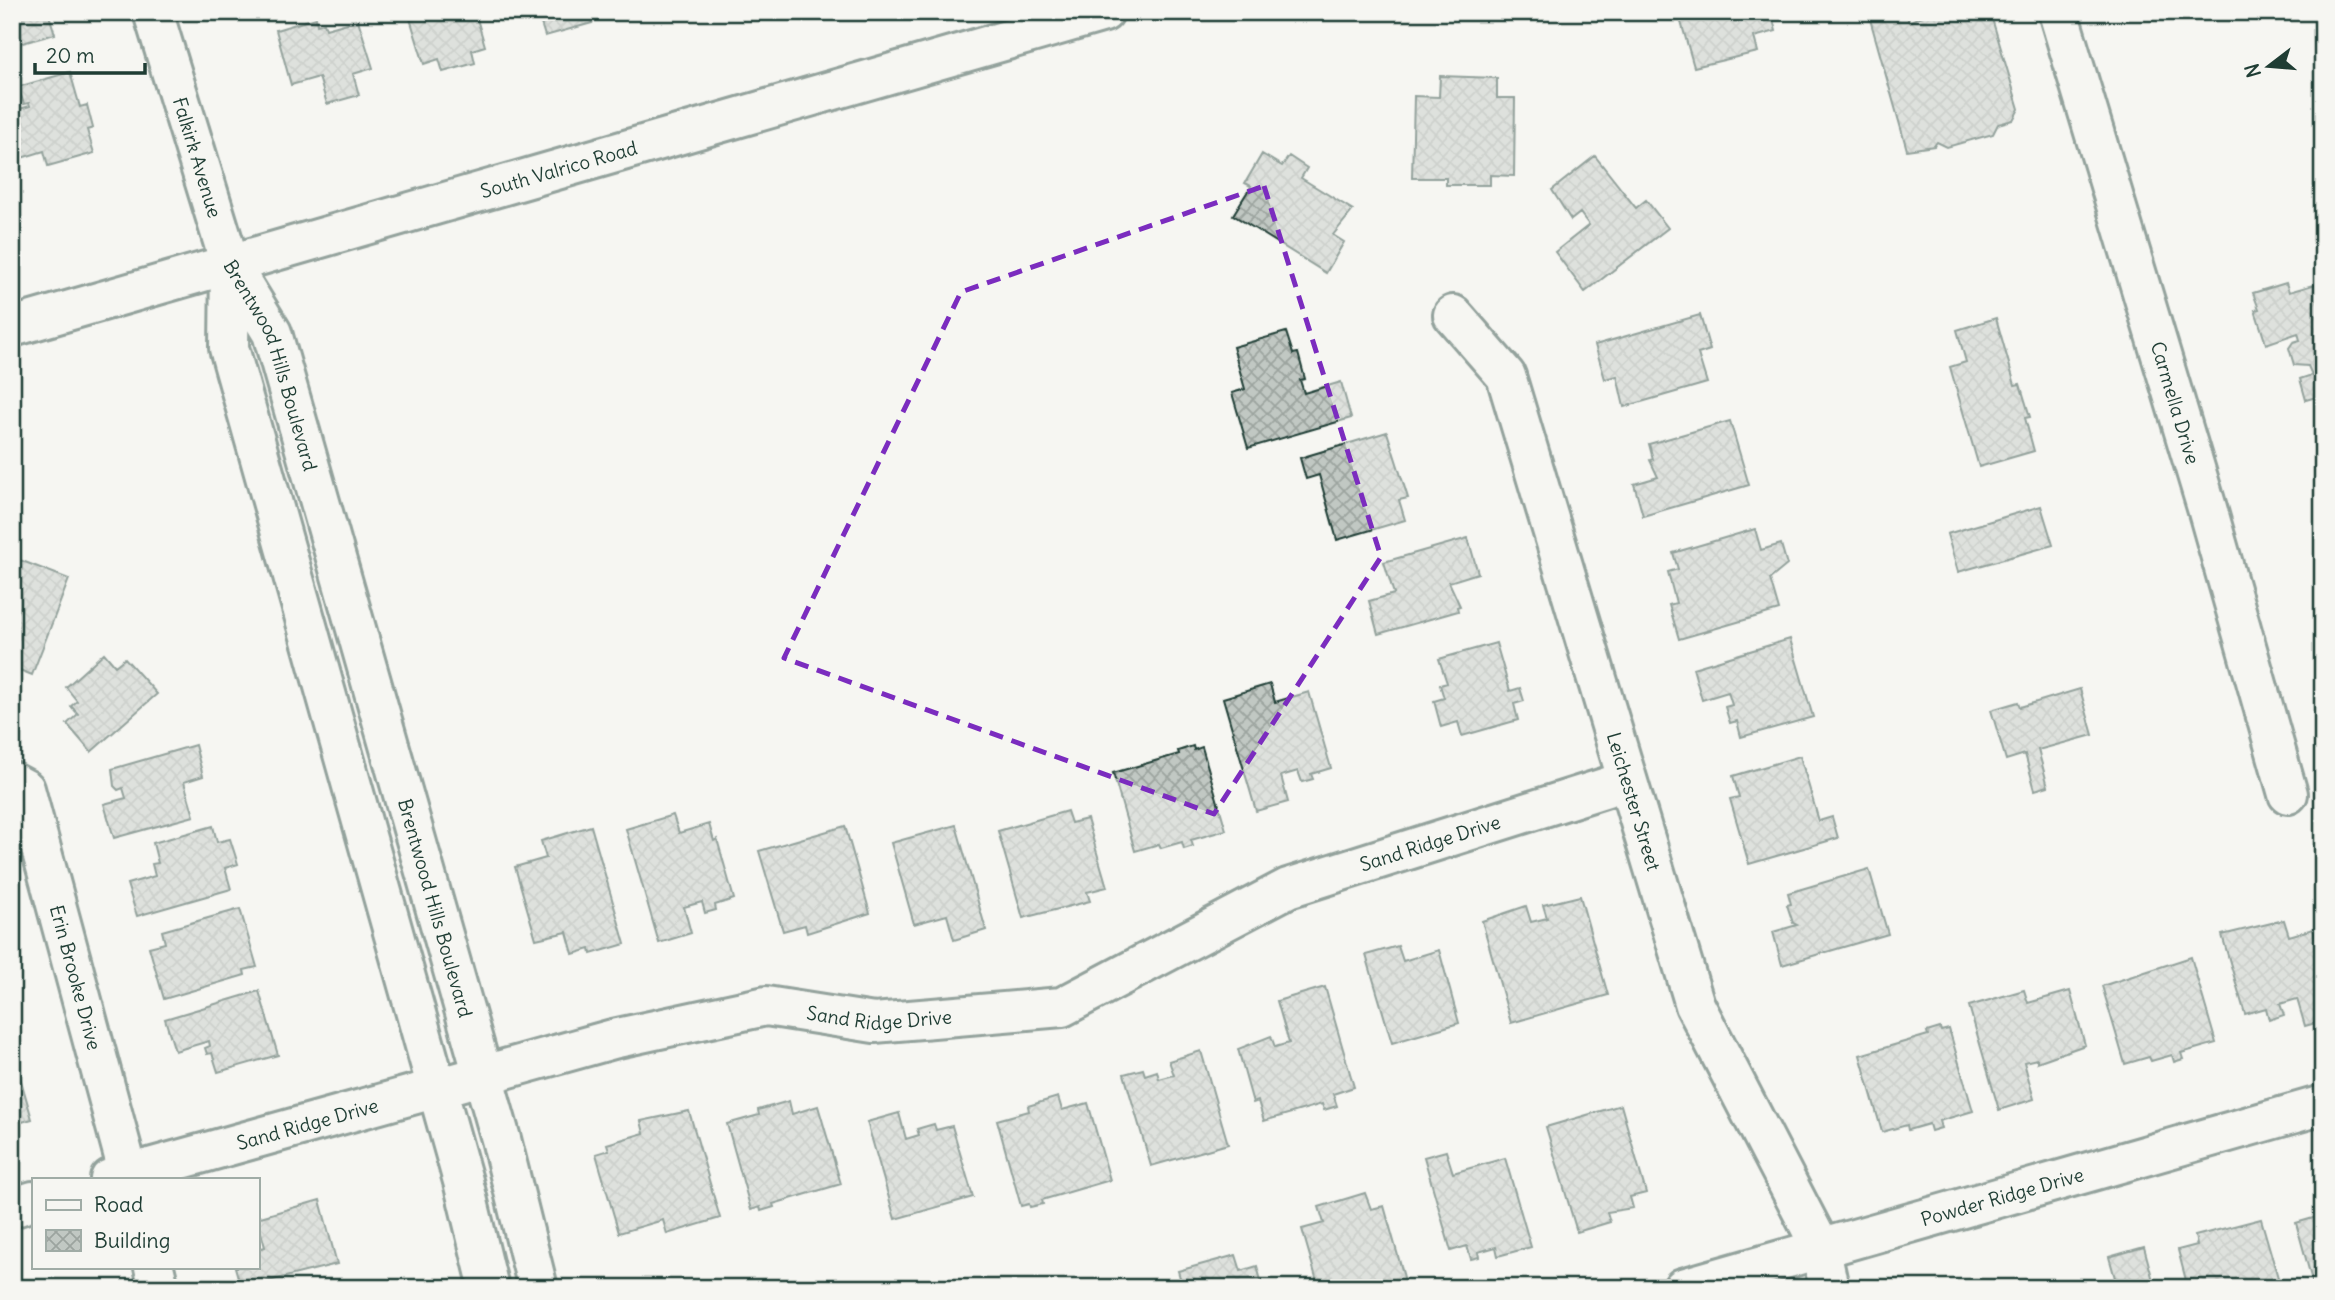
<svg xmlns="http://www.w3.org/2000/svg" width="2335" height="1300" viewBox="0 0 2335 1300" font-family="Delius,sans-serif">
<style>
.building{fill:url(#building-cross-hatch);stroke:#1f3d34;stroke-width:2}
.lines{fill:none;stroke-linecap:round;stroke-linejoin:round}
.minor-casing{stroke:#1f3d34;stroke-width:44}
.minor{stroke:#f6f6f2;stroke-width:38}
.marked{fill:none;stroke:#7b2cbf;stroke-width:5;stroke-dasharray:14 9;stroke-linejoin:round}
.labels{text-anchor:middle;stroke-width:5;stroke-linejoin:round;paint-order:stroke}
.street-label{font-size:19px;fill:#1f3d34;stroke:#f6f6f2}
</style>
<defs>
<pattern id="building-cross-hatch" width="8" height="8" patternUnits="userSpaceOnUse" patternTransform="scale(1.75)"><rect width="8" height="8" fill="#c1c8c3"/><path d="M0 0l8 8M0 8l8-8" fill="none" stroke="#9ca49f"/></pattern>
</defs>
<rect width="100%" height="100%" fill="#f6f6f2"/>
<filter id="ink" filterUnits="userSpaceOnUse"><feTurbulence type="fractalNoise" baseFrequency=".0143" numOctaves="2"/><feDisplacementMap in="SourceGraphic" scale="14" xChannelSelector="R" yChannelSelector="G"/><feConvolveMatrix kernelMatrix="1 2 1 2 8 2 1 2 1" color-interpolation-filters="sRGB"/></filter>
<g filter="url(#ink)">
<path class="building" d="M12,12h42l-5,3 6,19 -43,12z
M408,12h67l10,34 -13,4 3,13 -32,9 -4,-13 -15,5z
M532,12h56l4,11 -47,13 -6,-19 -5,2z
M1689,12h82l5,19 -22,6 4,15 -64,15 -15,-52z
M1868,12h38l3,10 21,-10h60l29,97 -6,11 -15,4 -5,10 -46,13 -10,-5 -3,4 -27,4z
M316,18l1,7 7,-2 2,6 32,-9 15,48 -20,6 6,21 -32,9 -8,-27 -28,8 -15,-55z
M70,72l10,35 7,-2 6,23 -6,2 7,23 -46,13 -4,-15 -26,8 -6,-21v-27l18,-5 -1,-3 -5,1 -6,-17z
M1440,76l57,2v20h18l-1,78 -24,-1v10h-44v-7h-34l2,-82 25,1z
M1262,154l20,12 7,-10 18,12 -6,10 52,32 -20,25 11,7 -18,31 -93,-58 18,-29 -6,-3z
M1595,156l41,52 10,-8 22,28 -83,64 -30,-40 34,-27 -9,-12 -9,7 -19,-30z
M2323,282v113l-17,5 -6,-21 12,-4 -4,-9 -14,-1 -5,-17 4,-6 7,-2 -2,-7 -32,11 -11,-34 4,-1 -6,-16 33,-10 3,9z
M1700,315l10,35 -12,4 9,29 -83,24 -7,-31 -12,3 -10,-34z
M1996,318l19,67 5,-1 10,33 -5,1 9,33 -55,16 -29,-100 16,-5 -9,-32z
M1286,332l7,22 5,-1 7,26 -5,1 4,13 37,-11 10,36 -103,30 -16,-55 13,-4 -12,-42z
M1730,421l19,64 -106,31 -9,-32 24,-7 -8,-17 3,-1 -4,-15z
M1387,432l21,66 -9,2 6,20 -68,20 -18,-65 -13,4 -6,-21z
M2041,506l12,39 -95,27 -11,-38z
M1755,529l6,21 20,-6 6,21 -17,14 9,31 -100,29 -10,-34 7,-2 -8,-31 10,-3 -5,-16z
M1468,538l10,35 -29,9 11,24 -3,1 1,4 -80,23 -9,-33 25,-7 -10,-32z
M12,557l57,22 -37,96 -20,-8z
M1790,639l23,78 -72,20 -4,-16 -7,2 -5,-16 7,-2 -4,-13 -26,8 -9,-32z
M1496,643l14,48 10,-3 4,13 -10,3 4,16 -56,16 -4,-14 -17,5 -7,-26 10,-3 -4,-13 7,-2 -8,-24z
M104,653l11,13 10,-8 32,36 -66,58 -24,-28 11,-10 -7,-8 6,-5 -11,-14z
M1270,684l5,18 34,-10 22,76 -20,6 2,5 -11,3 -4,-11 -17,5 7,26 -32,9 -33,-113z
M2080,689l13,46 -55,15 10,36 -13,4 -10,-36 -19,6 -15,-50 27,-8 2,5z
M195,745l8,31 -19,6 10,34 -80,22 -10,-34 22,-6 -3,-10 -5,2 -4,-4 -2,-17z
M1193,746l1,4 8,-3 24,83 -35,10 2,6 -9,3 -2,-7 -21,6 -2,-4 -24,7 -22,-78 66,-19 -1,-3z
M1800,756l19,65 13,-4 6,21 -89,26 -19,-65 9,-2 -6,-21z
M1067,811l4,12 16,-4 20,68 -20,5 3,9 -67,17 -25,-87z
M673,815l6,18 30,-9 5,17 3,-2 17,60 -19,6 1,5 -11,3 -3,-11 -18,5 7,26 -32,10 -33,-114z
M956,825l30,105 -32,10 -7,-25 -33,9 -23,-81z
M213,826l4,16 13,-3 8,25 -13,4 6,21 -94,27 -10,-32 28,-8 -3,-12 6,-1 -5,-20z
M591,826l34,118 -34,10 -1,-5 -17,5 -6,-22 -31,7 -21,-72 31,-9 -5,-17z
M845,826l25,87 -63,20 -2,-8 -22,6 -24,-80z
M1869,869l19,65 -106,31 -9,-33 24,-7 -4,-2 -6,-18 4,-1 -3,-11z
M1580,896l28,99 -97,28 -29,-102 44,-15 5,16 16,-4 -4,-13z
M240,909l17,58 -13,3 1,5 -81,24 -15,-52 16,-4 -3,-12z
M2284,920l5,16 24,-7 10,33v59l-18,5 -8,-27 -17,5 4,11 -15,5 -3,-12 -21,6 -23,-79z
M1398,946l5,15 36,-11 20,73 -67,20 -26,-88z
M2191,957l25,86 -35,10 2,6 -9,3 -2,-7 -21,6 -2,-4 -24,7 -23,-78z
M1325,987l29,100 -21,7 4,12 -13,4 -2,-6 -58,17 -6,-20 -5,2 -15,-54 33,-13 4,11 14,-4 -12,-42z
M2024,990l4,13 42,-12 15,54 -48,17v-3l-13,3 10,37 -35,11 -30,-104z
M259,991l19,64 -60,17 -6,-19 -5,1 -2,-6 5,-2 -1,-5 -34,10 -10,-32z
M1940,1028l1,3 8,-2 24,82 -34,10 2,7 -10,3 -2,-7 -21,6 -1,-5 -25,7 -22,-77 68,-20 -1,-3z
M12,1049l20,70 -20,6z
M1201,1051l27,93 -77,22 -27,-92 19,-5 2,6 12,-4 2,8 15,-4 -5,-14z
M1058,1097l4,13 26,-7 22,77 -68,20 1,4 -13,3 -1,-3 -8,2 -24,-86 32,-9 -1,-5z
M789,1101l3,13 26,-8 23,78 -68,20 1,3 -13,4 -1,-4 -9,3 -24,-86 32,-9 -1,-5z
M1621,1105l25,88 -16,4 3,11 -26,4 3,10 -33,10 -31,-105z
M689,1111l31,107 -53,16 -4,-14 -44,13 -23,-79 13,-4 -2,-6 37,-11 -3,-12z
M899,1113l7,26 13,-4 -2,-6 17,-5 2,6 16,-4 21,71 -78,22 -28,-97z
M1446,1151l7,22 52,-15 26,89 -33,9 -2,-9 -18,5 1,5 -8,2 -4,-13 -16,5 -27,-94z
M1365,1193l6,16 13,-3 23,82h-88l-17,-59 22,-6 -5,-16z
M320,1200l17,64 -96,24 -6,-21h22v-18l8,-2 -8,-29z
M2323,1201v87h-9l-18,-65 24,-7 -4,-13z
M2261,1219l20,69h-93l-10,-38 19,-5 -2,-9z
M2144,1247l11,41h-47l9,-3 -8,-28z
M1236,1255l5,16 16,-5 6,22h-80l-5,-17z"/>
<g class="lines">
<defs>
<g id="minor">
<path id="s1" d="M153,12l77,252 42,69 229,806 37,149"/>
<path id="s2" d="M2058,12l149,496 81,286"/>
<path d="M230,264l-1,84 234,833 26,107"/>
<path id="s3" d="M1453,315l53,61 189,629 125,241 9,42"/>
<path id="s4" d="M12,327l1092,-315"/>
<path id="s5" d="M12,782l13,7 105,390"/>
<path id="s6" d="M110,1179l503,-140 153,-33 108,17 188,-16 226,-119 338,-107"/>
<path d="M12,1208l21,-7"/>
<path d="M154,1267l5,21"/>
<path id="s7" d="M1683,1288l640,-183"/>
</g>
</defs>
<use href="#minor" class="minor-casing"/>
<use href="#minor" class="minor"/>
</g>
</g>
<path d="M0 0H2335V1300H0ZM1264,186l117,371 -167,257 -430,-156 177,-366z" fill="#f6f6f2" fill-opacity=".55" fill-rule="evenodd"/>
<path class="marked" d="M1264,186l117,371 -167,257 -430,-156 177,-366z"/>
<g class="labels">
<g class="street-label">
<text dy="7" stroke="none"><textPath href="#s1" startOffset="152">Falkirk Avenue</textPath></text>
<text dy="7" stroke="none"><textPath href="#s4" startOffset="569">South Valrico Road</textPath></text>
<text dy="7" stroke="none"><textPath href="#s1" startOffset="374">Brentwood Hills Boulevard</textPath></text>
<text dy="7" stroke="none"><textPath href="#s2" startOffset="408">Carmella Drive</textPath></text>
<text dy="7" stroke="none"><textPath href="#s3" startOffset="525">Leichester Street</textPath></text>
<text dy="7" stroke="none"><textPath href="#s6" startOffset="1381">Sand Ridge Drive</textPath></text>
<text dy="7" stroke="none"><textPath href="#s1" startOffset="942">Brentwood Hills Boulevard</textPath></text>
<text dy="7" stroke="none"><textPath href="#s5" startOffset="210">Erin Brooke Drive</textPath></text>
<text dy="7" stroke="none"><textPath href="#s6" startOffset="793">Sand Ridge Drive</textPath></text>
<text dy="7" stroke="none"><textPath href="#s6" startOffset="205">Sand Ridge Drive</textPath></text>
<text dy="7" stroke="none"><textPath href="#s7" startOffset="332">Powder Ridge Drive</textPath></text>
</g>
</g>
<rect width="2335" height="1300" fill="none" stroke="#f6f6f2" stroke-width="42"/>
<rect x="21" y="21" width="2293" height="1258" fill="none" stroke="#1f3d34" stroke-width="2.5" filter="url(#ink)"/>
<rect x="32" y="1178" width="228" height="91" fill="#f6f6f2" stroke="#a0aca6" stroke-width="2"/>
<rect x="46" y="1200" width="35" height="10" fill="#f6f6f2" stroke="#a0aca6" stroke-width="2"/>
<text x="94" y="1212" font-size="21" fill="#1f3d34">Road</text>
<rect x="46" y="1230" width="35" height="21" fill="url(#building-cross-hatch)" stroke="#a0aca6" stroke-width="2"/>
<text x="94" y="1248" font-size="21" fill="#1f3d34">Building</text>
<g transform="translate(2269 66) rotate(254)" stroke="#f6f6f2" stroke-width="5" paint-order="stroke">
<path d="M0-5L12 26L0 18L-12 26Z" fill="#1f3d34"/>
<text y="-10" font-size="19" font-weight="bold" text-anchor="middle" fill="#1f3d34">N</text>
</g>
<path d="M35 63v10h110v-10" fill="none" stroke="#1f3d34" stroke-width="3.5"/>
<text x="46" y="63" font-size="21" fill="#1f3d34" stroke="#f6f6f2" stroke-width="5" paint-order="stroke">20 m</text>
</svg>
